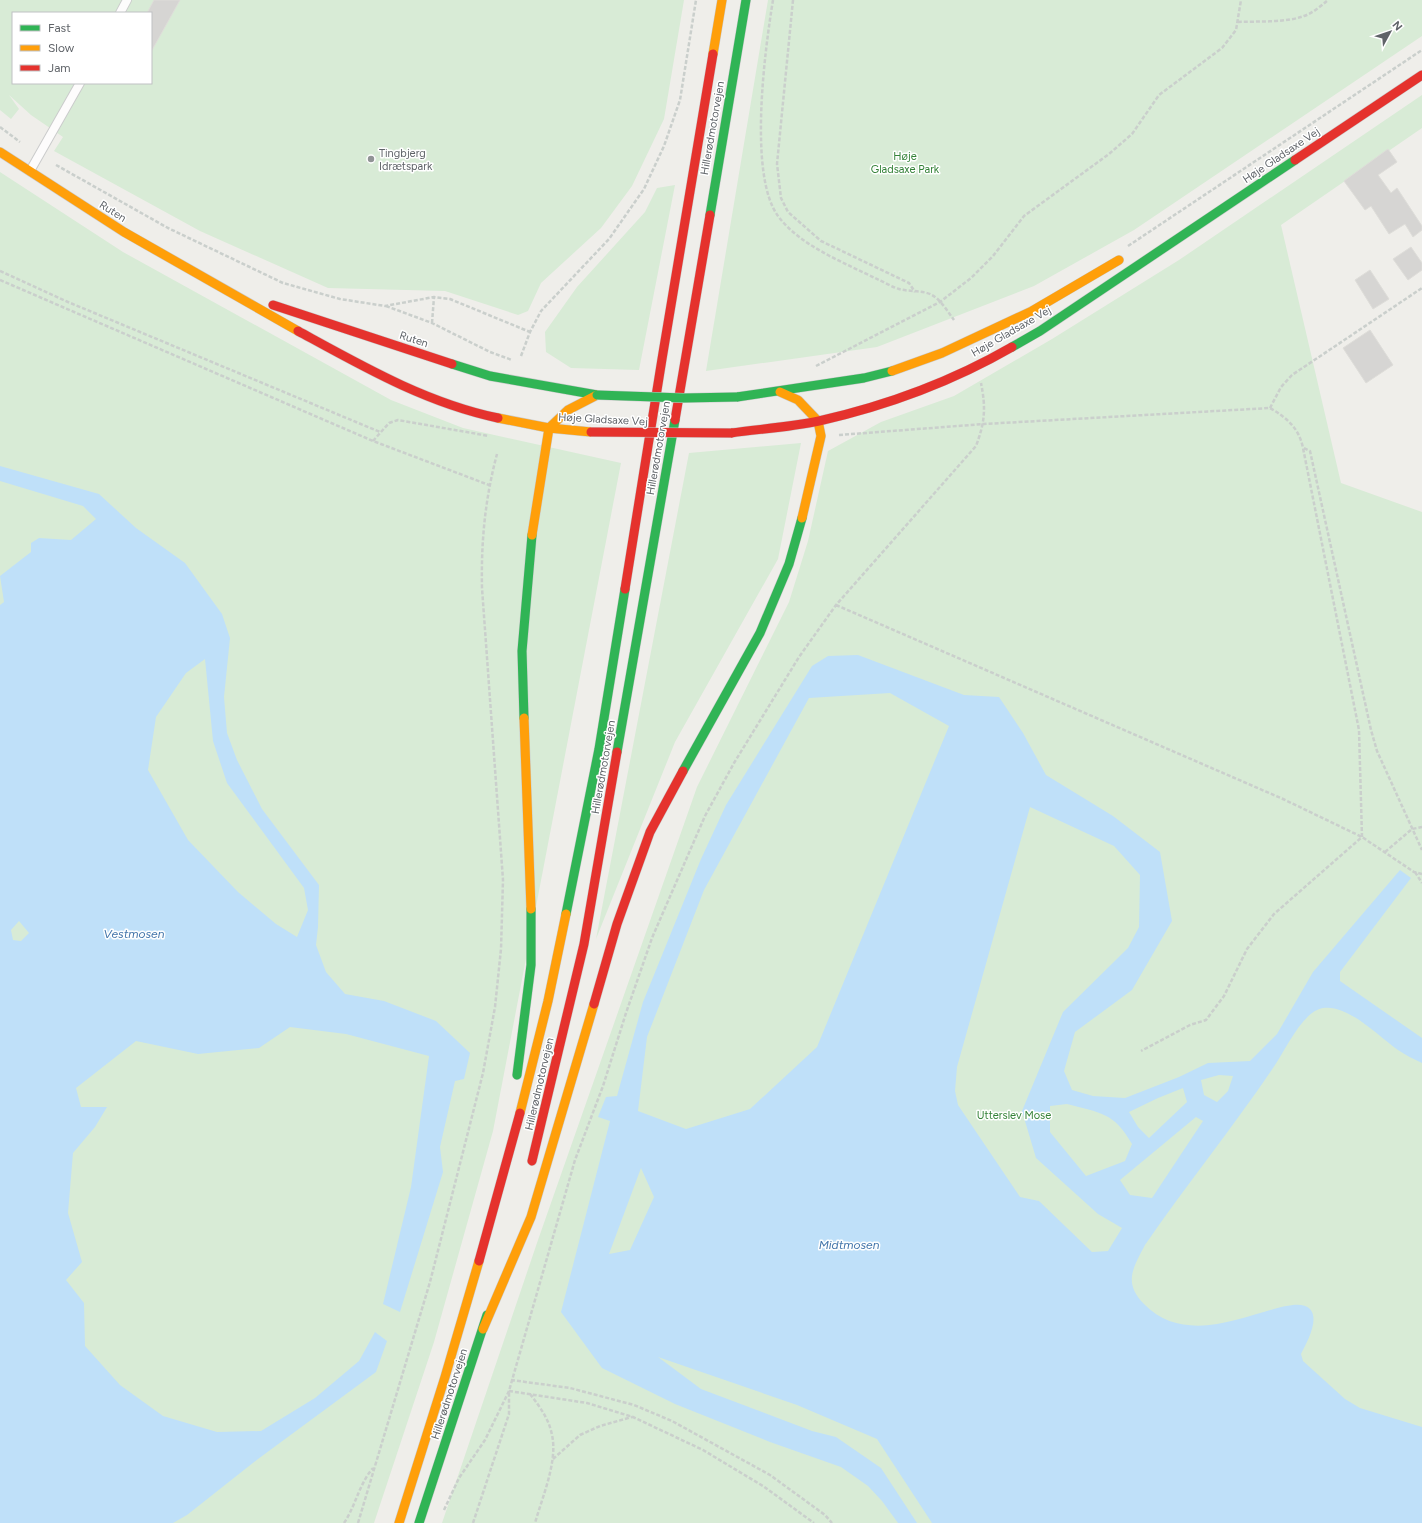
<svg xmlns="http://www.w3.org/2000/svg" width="1422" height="1523" viewBox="0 0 1422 1523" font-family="Figtree,sans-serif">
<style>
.green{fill:#d8ebd6;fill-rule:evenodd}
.water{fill:#bfe0f9;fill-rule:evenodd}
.building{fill:#d6d5d3;stroke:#deddd9}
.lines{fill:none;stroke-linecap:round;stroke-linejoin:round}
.lane-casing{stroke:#cbcccc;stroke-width:10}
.fast-casing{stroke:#cacacb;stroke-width:10}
.slow-casing{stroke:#cacacb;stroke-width:10}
.jam-casing{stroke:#cacacb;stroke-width:10}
.path{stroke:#cacfcc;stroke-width:2.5;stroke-dasharray:4 2;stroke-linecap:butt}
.lane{stroke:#fdfcfc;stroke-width:8}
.fast{stroke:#30b455;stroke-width:9}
.slow{stroke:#ff9f0a;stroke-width:9}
.jam{stroke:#e5322d;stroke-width:9}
.fast-bridge-casing{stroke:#cacacb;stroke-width:10;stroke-linecap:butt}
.jam-bridge-casing{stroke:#cacacb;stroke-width:10;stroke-linecap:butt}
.fast-bridge{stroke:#30b455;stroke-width:9}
.jam-bridge{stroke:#e5322d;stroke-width:9}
.poi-dot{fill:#919496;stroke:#fff;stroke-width:1.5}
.labels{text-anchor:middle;stroke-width:3;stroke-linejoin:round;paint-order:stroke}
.street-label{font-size:11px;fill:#5f6368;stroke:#fff}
.poi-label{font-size:11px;fill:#5f6368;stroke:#fff;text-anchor:start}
.park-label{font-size:11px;fill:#348238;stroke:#fff}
.water-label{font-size:12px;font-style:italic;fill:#4174aa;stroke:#fff}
</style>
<rect width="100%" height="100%" fill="#efeeea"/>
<path class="green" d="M0,0h684l-20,119 -32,67 -31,42 -60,55 -13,28 -10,4 -73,-24 -117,-3 -128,-57 -146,-80 9,-14 -32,-22 -22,-20 10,14 -8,10 -11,-9zM13,13h138v70h-138z
M768,0h654v36l-288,194 -100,56 -157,61 -171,24z
M1422,95v33l-141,97 60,258 81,29v1011h-980l96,-283 159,-453 92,-185 19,-61 20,-90 53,-29 73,-26 98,-57 127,-79z
M0,172l123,80 268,148 72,28 158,35 -128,668 -59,211 -60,181h-374z
M675,185l-36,185 -68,-2 -25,-16 -1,-20 32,-45 68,-75 12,-24z
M801,443l-23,116 -103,183 -79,197 93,-486z"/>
<path class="water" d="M0,466l99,28 37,34 49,35 37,51 8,24 -6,59 3,36 10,27 25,49 57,76 -1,42 -2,18 10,27 19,22 39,7 52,20 34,32 -6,26 -9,2 -15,66 3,25 -43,140 -17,-8 28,-117 18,-131 -83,-22 -56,-7 -31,21 -61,6 -62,-13 -60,47 5,19h26l-12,20 -22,26 -5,60 14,49 -16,18 18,23 1,43 35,39 43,31 54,16 44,-1 54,-33 44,-37 16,-29 12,9 -11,31 -118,87 -71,56 -14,8h-173v-918l4,-3 -4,-26 31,-24v-9l8,-5 32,2 25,-21 -13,-13 -83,-25zM205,659l8,82 14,42 77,105 4,22 -11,27 -21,-13 -38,-32 -50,-52 -40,-70 8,-53 30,-44zM19,921l10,12 -8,8 -8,-1 -2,-10z
M858,655l106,40 35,2 24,36 23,42 67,41 47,36 12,69 -40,69 -57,42 -11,39 8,19 21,6 32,2 54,-21 29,-14 42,-2 27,-27 36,-62 87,-102 11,8 -71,94v9l82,57v25c-8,-4 -17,-8 -24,-13 -20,-14 -50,-46 -75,-42 -20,3 -37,41 -48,57 -41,61 -88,119 -130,180 -12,23 -22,38 -1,59 54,56 144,-17 166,5 10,11 -4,35 -9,45l2,7 42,38 15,9 62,19v96h-490l-55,-84 -80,-34 -139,-48 43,32 111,42 24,6 45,31 36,55h-19l-16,-22 -14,-15 -27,-19 -71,-25 -95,-38 -73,-36 -41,-56 49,-191 -12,-4 8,-20 11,-1 26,-94 58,-143 25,-54 86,-139 16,-10zM890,693l59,33 -132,321 -67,62 -64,20 -48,-18 9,-74 57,-147 105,-192zM1030,807l84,39 26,29 -1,52 -11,21 -65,64 -41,99 14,47 62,56 24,14 -14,23 -16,1 -53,-51 -19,-4 -62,-92 -3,-14 2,-24zM1219,1075l14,1 -5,15 -11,11 -13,-7 -3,-15zM1183,1088l4,14 -38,36 -11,-11 -9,-15 29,-14zM1067,1104c33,9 47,8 65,40l-7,17 -39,15 -36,-44v-26zM1196,1117l7,4 -51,77 -22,-3 -10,-15zM641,1168l13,29 -24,53 -21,4z"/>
<path class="building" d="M154,0h26l-29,52v-39h-4z
M1388,149l9,13 -19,13 13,18 6,-5 25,38v4l-9,7 -8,-13 -16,10 -18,-28 -6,4 -21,-29z
M1411,247l11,16v7l-14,10 -15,-21z
M1370,270l19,29 -16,10 -18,-29z
M1370,330l23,35 -27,18 -23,-35z"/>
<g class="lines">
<defs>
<path id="lane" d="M120,13l7,-13
M30,171l50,-88"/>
<path id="fast" d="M710,215l36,-215
M1012,347l28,-16 255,-171
M452,364l38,12 107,19
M737,397l127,-19 28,-7
M524,718l-2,-67 10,-116
M617,752l58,-332
M683,771l77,-138 29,-69 13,-46
M566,914l33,-165 26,-160
M517,1075l14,-110v-56
M419,1523l68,-208"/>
<path id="slow" d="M713,54l9,-54
M0,152l124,80 174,99
M892,371l50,-18 90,-42 87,-51
M780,392l18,8 20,21
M498,418l51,10 42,4
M802,518l19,-82 -3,-15
M532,535l17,-107 19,-18 29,-15
M524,718l7,191
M520,1113l28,-112 18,-87
M483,1329l48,-112 63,-213
M399,1523l46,-146 34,-116"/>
<path id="jam" d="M1295,160l127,-85
M273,305l179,59
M298,331c64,35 128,72 200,87
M662,359l51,-305
M675,420l35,-205
M731,433c29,-4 59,-6 88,-12 66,-15 134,-40 193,-74
M625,589l37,-230
M584,944l33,-192
M594,1004l23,-80 33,-92 33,-61
M532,1161l52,-217
M479,1261l41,-148"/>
</defs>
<use href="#lane" class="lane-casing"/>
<use href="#fast" class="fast-casing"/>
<use href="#slow" class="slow-casing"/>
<use href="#jam" class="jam-casing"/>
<path class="path" d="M773,0c-8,49 -25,175 5,216 22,30 67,47 99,63 7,3 15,8 22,10 11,3 24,1 33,6 9,5 16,17 22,25
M793,0l-16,164 4,34 7,14 33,29 88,42 6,9
M1238,22c20,-1 47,1 66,-6 9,-3 17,-10 24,-16
M0,127l20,15
M56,165l112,63 115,55 57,16 45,7 49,-9 16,2 80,33
M1128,246l294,-196
M0,271l68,31 312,130
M0,280l373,161 116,44
M386,306l46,17 58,29 22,8
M432,323l2,-26
M521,356l9,-24 11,-21 68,-72 35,-50 20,-43 16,-46 16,-100
M816,366l124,-64 31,-24 22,-22 31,-40 85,-62 23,-20 27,-39 63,-47 14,-18 5,-30
M1270,408l11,-21 11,-12 130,-87
M839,435l145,-11 286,-16c17,10 29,20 33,40l56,282 3,107 -88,77 -27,35 -23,47 -18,24 -16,5 -49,26
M373,441l16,-18 9,-3 91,16
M1304,448l6,3 61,279 6,21 45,99
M836,605l447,194 79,38 52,35 8,2
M1385,852l27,-23 10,-2
M1415,872l7,11
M511,1380l59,8 64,17 38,16 98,54 55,40 7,8
M509,1391l78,12 46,14 70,33 60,36 51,37
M530,1394c10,13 19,25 22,41 6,26 -10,63 -17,88
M553,1459l27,-24 20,-9 32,-9
M444,1510l15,-32 26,-38 24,-49 66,-231 28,-74 23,-73 26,-75 53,-122 29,-53 65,-106 37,-52 140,-159c9,-24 10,-38 5,-63
M344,1523c12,-18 15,-39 29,-55
M358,1523l72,-241 53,-209 12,-66 6,-58 2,-69 -21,-292c-1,-46 3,-89 15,-134
M473,1523l36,-109v-22"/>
<use href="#lane" class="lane"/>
<use href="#fast" class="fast"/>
<use href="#slow" class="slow"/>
<use href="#jam" class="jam"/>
<defs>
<path id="fast-bridge" d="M597,395l87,3 53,-1"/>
<path id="jam-bridge" d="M591,432l140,1"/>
</defs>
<use href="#fast-bridge" class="fast-bridge-casing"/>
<use href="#jam-bridge" class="jam-bridge-casing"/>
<use href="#fast-bridge" class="fast-bridge"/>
<use href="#jam-bridge" class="jam-bridge"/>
</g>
<circle class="poi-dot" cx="371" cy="159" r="4"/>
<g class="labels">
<g class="street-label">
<text transform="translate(712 128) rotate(-80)" y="4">Hillerødmotorvejen</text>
<text transform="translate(1281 155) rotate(-34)" y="4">Høje Gladsaxe Vej</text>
<text transform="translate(113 211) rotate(32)" y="4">Ruten</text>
<text transform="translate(1011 331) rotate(-30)" y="4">Høje Gladsaxe Vej</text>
<text transform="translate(414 339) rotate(18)" y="4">Ruten</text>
<text transform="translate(603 419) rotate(3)" y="4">Høje Gladsaxe Vej</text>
<text transform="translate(658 448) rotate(-80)" y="4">Hillerødmotorvejen</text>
<text transform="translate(603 767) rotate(-80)" y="4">Hillerødmotorvejen</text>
<text transform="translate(539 1084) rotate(-77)" y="4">Hillerødmotorvejen</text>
<text transform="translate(449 1394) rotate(-72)" y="4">Hillerødmotorvejen</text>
</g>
<g class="poi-label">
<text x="379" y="157">Tingbjerg<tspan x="379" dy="13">Idrætspark</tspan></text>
</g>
<g class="park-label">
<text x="905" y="160">Høje<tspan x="905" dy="13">Gladsaxe Park</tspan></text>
<text x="1014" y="1119">Utterslev Mose</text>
</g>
<g class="water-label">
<text x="134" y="938">Vestmosen</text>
<text x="849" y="1249">Midtmosen</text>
</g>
</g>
<rect x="12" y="12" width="140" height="72" fill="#ffffff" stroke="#bfc1c3"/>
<rect x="20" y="25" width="20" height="6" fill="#30b455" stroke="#bfc1c3"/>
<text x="48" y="32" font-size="12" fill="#5f6368">Fast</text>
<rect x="20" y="45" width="20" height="6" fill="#ff9f0a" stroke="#bfc1c3"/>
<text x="48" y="52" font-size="12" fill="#5f6368">Slow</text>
<rect x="20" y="65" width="20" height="6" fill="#e5322d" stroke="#bfc1c3"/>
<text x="48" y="72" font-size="12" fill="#5f6368">Jam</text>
<g transform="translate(1390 32) rotate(50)" stroke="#ffffff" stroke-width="3" paint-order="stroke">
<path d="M0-3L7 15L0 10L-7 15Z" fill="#5f6368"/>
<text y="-6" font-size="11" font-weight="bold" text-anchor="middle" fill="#5f6368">N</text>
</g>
</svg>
